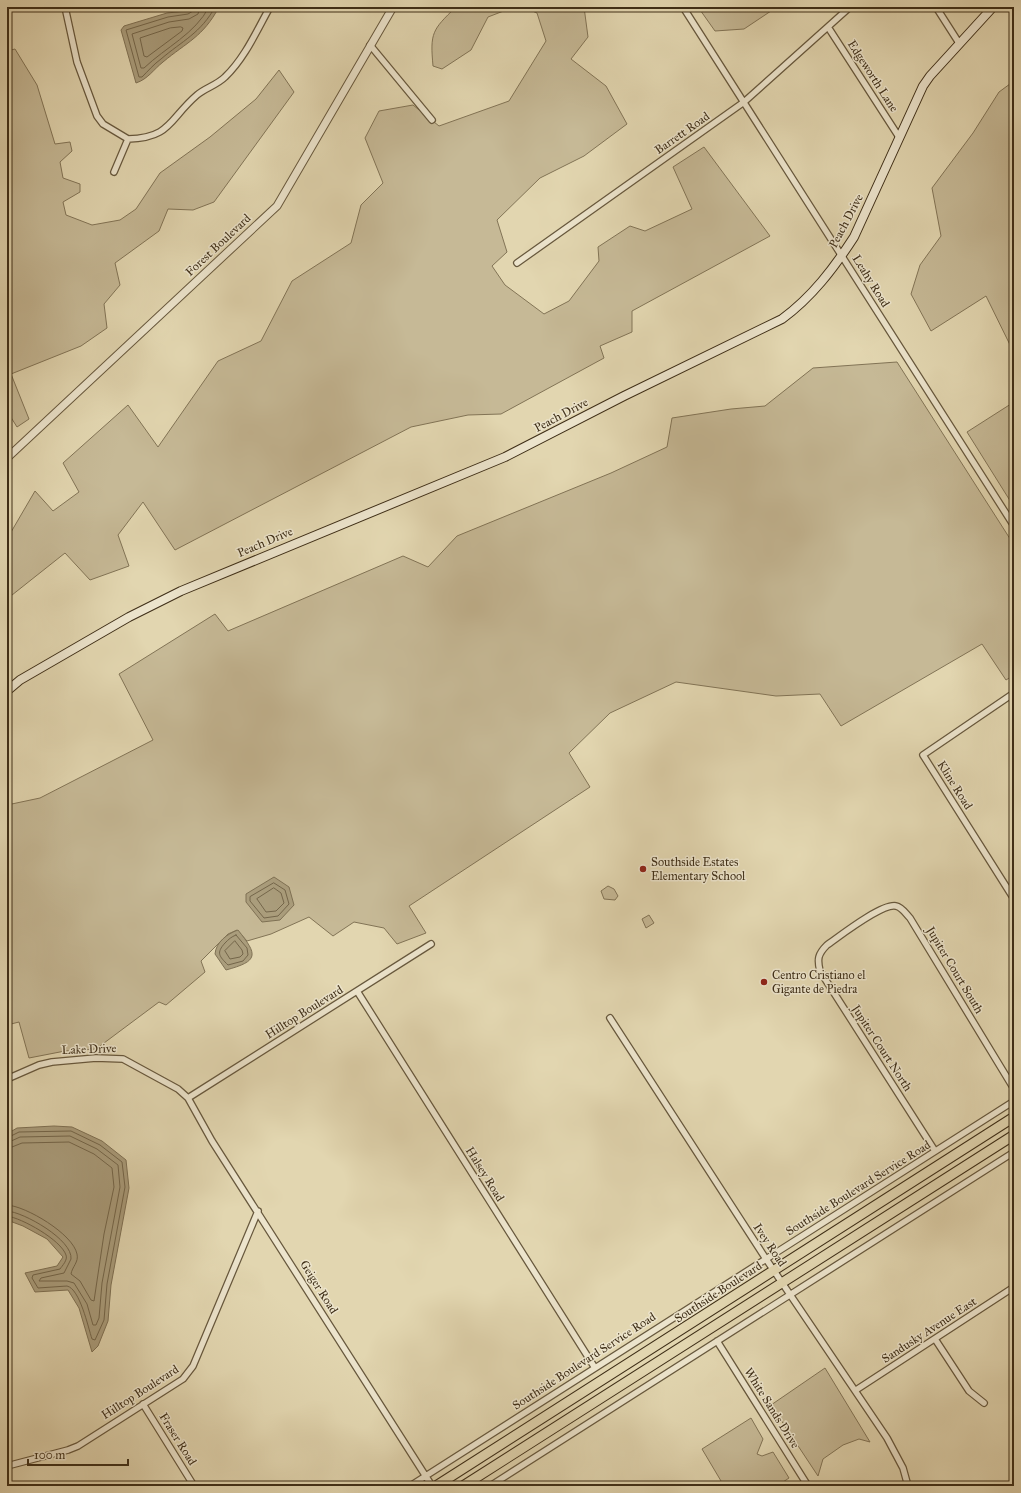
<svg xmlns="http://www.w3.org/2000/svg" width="1021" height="1493" viewBox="0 0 1021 1493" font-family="'IM FELL Great Primer',serif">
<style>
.green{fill:#c6b996;stroke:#827456}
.water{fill:#aa9d7c;stroke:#7f7154}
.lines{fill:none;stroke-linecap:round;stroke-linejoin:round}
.shore{stroke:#74664a;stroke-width:1}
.minor-casing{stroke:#67583d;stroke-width:8}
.tertiary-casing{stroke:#67583d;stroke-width:9}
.secondary-casing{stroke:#3e2e17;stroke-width:10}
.trunk-casing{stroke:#3e2e17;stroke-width:11}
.minor{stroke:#ece4cc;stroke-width:5.5}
.tertiary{stroke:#ece4cc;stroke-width:7}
.secondary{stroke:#ece4cc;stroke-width:8}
.trunk{stroke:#e2d6b0;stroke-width:9}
.poi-dot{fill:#8f2418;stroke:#ece4cc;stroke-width:1.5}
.labels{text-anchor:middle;stroke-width:3;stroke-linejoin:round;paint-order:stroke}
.street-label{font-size:12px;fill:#3e2e17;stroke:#ece4cc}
.poi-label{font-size:12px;fill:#3e2e17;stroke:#ece4cc;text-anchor:start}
</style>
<rect width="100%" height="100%" fill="#e2d6b0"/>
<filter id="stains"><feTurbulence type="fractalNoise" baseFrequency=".005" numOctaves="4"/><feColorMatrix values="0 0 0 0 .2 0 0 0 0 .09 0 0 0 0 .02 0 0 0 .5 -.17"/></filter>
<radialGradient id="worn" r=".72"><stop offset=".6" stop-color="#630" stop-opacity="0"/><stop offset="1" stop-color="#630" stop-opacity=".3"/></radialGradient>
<path class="green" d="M456,7h58l-26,10 -17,33 -29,19 -9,-3c-3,-33 -1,-36 23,-59z
M523,7h61l4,30 -17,22 35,27 21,38 -43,32 -44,22 -43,42 10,32 -15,14 13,19 39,29 25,-13 30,-40 -1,-14 32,-21 15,5 47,-22 -19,-42 31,-20 66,89 -138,75v21l-32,14 4,12 -103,56 -33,1 -57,12 -236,123 -32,-48 -25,33 11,31 -39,14 -25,-27 -58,46v-60l28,-48 18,20 26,-19 -16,-29 65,-58 30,42 60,-86 43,-20 31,-60 59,-38 10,-38 22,-22 -18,-45 14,-27 34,-6 26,21 70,-25 37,-60 -9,-28z
M698,7h79l-33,22 -29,2z
M15,49l22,36 18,59 15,-2 2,9 -12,11 3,16 17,6v8l-17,10 3,13 26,10 28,-5 16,-11 24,-36 50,-36 46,-38 23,-29 15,22 -80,110 -21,8 -25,-1 -9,22 -44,32 5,22 -16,19 3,24 -26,18 -70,28 18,45 -12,8 -10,-16v-360z
M1014,81v272l-28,-57 -55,35 -20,-37 9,-29 21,-29 -9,-48 41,-55 26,-41z
M897,362l117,183v130l-8,5 -24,-36 -141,82 -21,-32 -44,2 -100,-14 -66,31 -41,40 21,34 -181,119 17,27 -29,11 -13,-16 -30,-6 -21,14 -24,-19 -38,17 -24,7 -10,-11 -9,4 -27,27 4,11 -39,33 -7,-3 -63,47 -31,2 -36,7 -10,-36 -12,3v-220l33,-7 113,-58 -34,-66 96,-60 13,17 175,-75 25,11 29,-31 154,-63 56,-26 5,-29 59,-9 34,-3 48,-38z
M1014,402v105l-47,-75z
M608,886l6,3 4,7 -3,4 -11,-1 -3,-8z
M649,915l5,8 -8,5 -4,-9z
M825,1368l45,74 -11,-3 -16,6 -20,14 -5,17 -47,-71z
M751,1418l12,21 -6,15 5,2 11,-4 16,26 -9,6v2h-56l-22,-37z"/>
<path class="water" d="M194,7h25c-16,30 -32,35 -56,55 -10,8 -15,17 -27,21l-15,-53 3,-4 43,-13 19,-2z
M274,877l15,10 5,18 -14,15 -18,2 -16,-20v-8z
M238,930c20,25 21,31 -12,40l-11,-16c1,-12 12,-20 23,-24z
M54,1126l18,1 30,14 24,19 3,28 -18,97 -3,36 -10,25 -6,6 -13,-44 -11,-18 -33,2 -10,-19 32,-7 6,-9 -16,-18 -24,-13 -16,-6v-86l10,-6z"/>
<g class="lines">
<path class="shore" d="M195,7l-2,4 -5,3 -20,3 -42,13 13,47h3c6,-6 12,-13 19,-18 21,-18 40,-26 54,-52
M200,7l-2,7 -9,5 -20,3 -37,12 9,34h3c22,-21 51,-34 65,-61
M181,27l2,1 -1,3 -35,26 -3,-1 -4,-18 30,-10z
M274,883l11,7 4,14 -11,12 -14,2 -14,-17v-4z
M274,888l7,5 3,10 -8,8 -10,1 -9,-13z
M236,935l11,13 1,7 -5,6 -15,4c-9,-9 -12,-12 -3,-22 4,-4 6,-6 11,-8z
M235,941l7,9 1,4 -3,3 -10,2 -5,-8z
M7,1138l12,-6 52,-1 29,14 22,17 3,25 -18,97 -3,36 -9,20 -3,-1c-4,-12 -12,-50 -25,-53l-29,2 -6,-10 1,-3 27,-6c2,-3 8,-9 6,-14 -5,-15 -44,-37 -59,-39
M7,1143l13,-6 50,-1 27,13 21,16 2,22 -18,96 -3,35 -3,7h-3l-6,-21 -13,-21 -7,-2h-28l2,-3 23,-5 7,-14c2,-19 -47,-47 -64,-48
M7,1149l15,-6 47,-1 25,12 18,14 2,19 -10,47 -10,67 -3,-1 -11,-19 -9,-7c1,-7 8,-12 6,-20 -4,-20 -51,-48 -70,-49"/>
<defs>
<path id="minor" d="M65,7l12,55 20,54 6,8 25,15
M683,7l331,519
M936,7l23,36
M9,9l2,-2
M828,27l71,110
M370,45l62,75
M128,139c43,-1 41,-20 69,-44 8,-7 20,-10 28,-18 20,-19 32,-47 45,-70
M114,172l14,-33
M517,263l227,-161 106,-95
M1014,693l-91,62 91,144
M357,991l238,377
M610,1018l156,241 121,179 16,30 5,18
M7,1079l32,-14 13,-3 44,-4 27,1 55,30 10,9 24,43 220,345
M188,1098l243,-154
M935,1151l-115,-180c-3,-12 -2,-17 7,-26 13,-9 55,-42 69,-39 6,1 10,8 14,12l104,171
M935,1339l34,52 15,12
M717,1341l91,145
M856,1390l158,-103
M143,1404l51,82
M7,1466l61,-16 10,-4 105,-67 10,-13 65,-155
M410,1486l604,-385
M490,1486l524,-334"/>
<path id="tertiary" d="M7,458l270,-252 116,-199"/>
<path id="secondary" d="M7,691l13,-11 109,-63 52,-26 324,-134 119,-61 158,-77c30,-22 52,-51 72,-82l69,-151 7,-10 63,-69"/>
<path id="trunk" d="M436,1486l578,-369
M463,1486l551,-351"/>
</defs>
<use href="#minor" class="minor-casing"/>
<use href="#tertiary" class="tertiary-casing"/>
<use href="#secondary" class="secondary-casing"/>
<use href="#trunk" class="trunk-casing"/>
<use href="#minor" class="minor"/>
<use href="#tertiary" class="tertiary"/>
<use href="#secondary" class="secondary"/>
<use href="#trunk" class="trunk"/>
</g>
<g class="poi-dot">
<circle cx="643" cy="869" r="4"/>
<circle cx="764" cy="982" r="4"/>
</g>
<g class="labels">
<g class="street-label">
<text transform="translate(873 76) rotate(57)" y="4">Edgeworth Lane</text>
<text transform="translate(682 133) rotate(-35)" y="4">Barrett Road</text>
<text transform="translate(846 221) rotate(-62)" y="4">Peach Drive</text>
<text transform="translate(218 245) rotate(-43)" y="4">Forest Boulevard</text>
<text transform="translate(871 281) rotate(58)" y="4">Leahy Road</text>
<text transform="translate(561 415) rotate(-28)" y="4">Peach Drive</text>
<text transform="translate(265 542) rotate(-23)" y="4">Peach Drive</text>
<text transform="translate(955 785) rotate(58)" y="4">Kline Road</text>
<text transform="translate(955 970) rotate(59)" y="4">Jupiter Court South</text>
<text transform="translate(304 1012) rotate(-32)" y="4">Hilltop Boulevard</text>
<text transform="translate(882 1048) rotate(57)" y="4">Jupiter Court North</text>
<text transform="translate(89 1049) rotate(-2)" y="4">Lake Drive</text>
<text transform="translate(485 1174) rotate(58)" y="4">Halsey Road</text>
<text transform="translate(858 1188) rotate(-32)" y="4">Southside Boulevard Service Road</text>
<text transform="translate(770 1245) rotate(56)" y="4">Ivey Road</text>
<text transform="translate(319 1287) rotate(58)" y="4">Geiger Road</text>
<text transform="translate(718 1292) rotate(-33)" y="4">Southside Boulevard</text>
<text transform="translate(929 1330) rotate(-33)" y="4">Sandusky Avenue East</text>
<text transform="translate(584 1361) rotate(-33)" y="4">Southside Boulevard Service Road</text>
<text transform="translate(140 1392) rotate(-33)" y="4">Hilltop Boulevard</text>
<text transform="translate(772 1408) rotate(58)" y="4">White Sands Drive</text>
<text transform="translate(178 1439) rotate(58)" y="4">Fraser Road</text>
</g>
<g class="poi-label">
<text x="651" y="866">Southside Estates<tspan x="651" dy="14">Elementary School</tspan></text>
<text x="772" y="979">Centro Cristiano el<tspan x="772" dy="14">Gigante de Piedra</tspan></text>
</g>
</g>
<rect width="1021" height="1493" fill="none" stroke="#e2d6b0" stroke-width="24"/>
<rect x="8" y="8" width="1005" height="1477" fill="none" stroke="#3e2e17" stroke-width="2"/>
<rect x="12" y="12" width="997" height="1469" fill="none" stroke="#3e2e17"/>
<path d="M28 1459v6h100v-6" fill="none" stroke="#3e2e17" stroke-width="2"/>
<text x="34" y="1459" font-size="12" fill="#3e2e17" stroke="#ece4cc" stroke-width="3" paint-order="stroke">100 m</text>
<rect width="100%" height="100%" filter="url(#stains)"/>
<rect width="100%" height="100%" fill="url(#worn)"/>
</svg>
